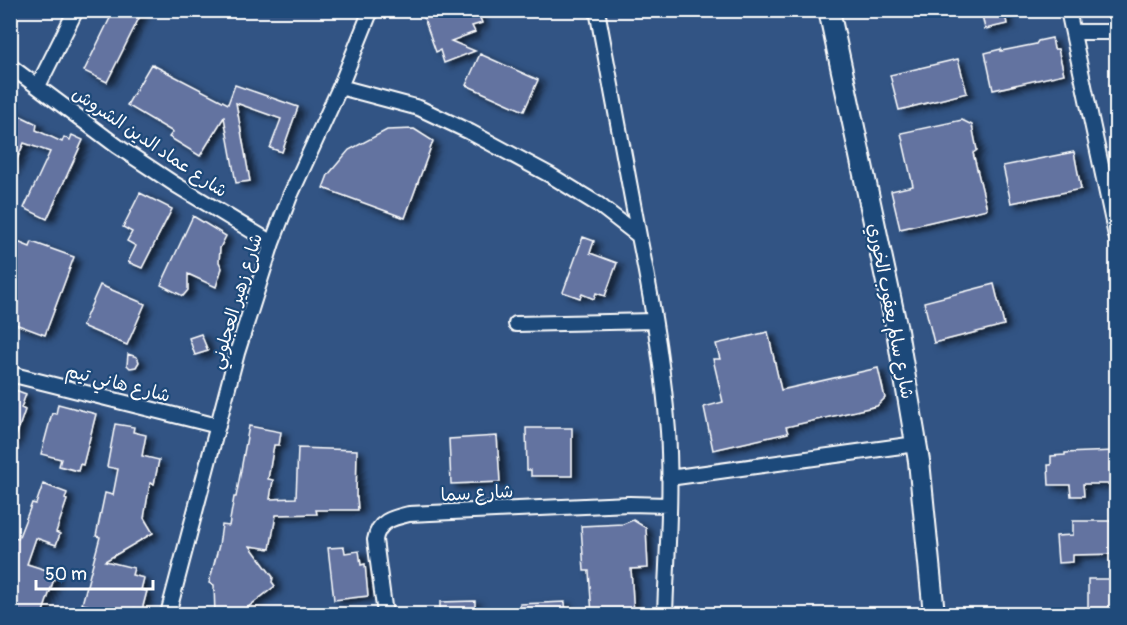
<svg xmlns="http://www.w3.org/2000/svg" width="1127" height="625" viewBox="0 0 1127 625" font-family="Pangolin,'Playpen Sans Arabic',sans-serif">
<style>
.building{fill:#6373a0;stroke:#fff;stroke-width:1.5;filter:url(#shadow)}
.lines{fill:none;stroke-linecap:round;stroke-linejoin:round}
.street-casing{stroke:#fff;stroke-width:18}
.secondary-casing{stroke:#fff;stroke-width:24}
.street{stroke:#1f4a7a;stroke-width:14}
.secondary{stroke:#1f4a7a;stroke-width:20}
.labels{text-anchor:middle;stroke-width:4.5;stroke-linejoin:round;paint-order:stroke}
.street-label{font-size:18px;fill:#fff;stroke:#1f4a7a}
</style>
<defs>
<filter id="shadow"><feDropShadow dx="6" dy="3.5" stdDeviation="3" flood-color="#0009"/></filter>
</defs>
<rect width="100%" height="100%" fill="#325484"/>
<filter id="ink" filterUnits="userSpaceOnUse"><feTurbulence type="fractalNoise" baseFrequency=".0167" numOctaves="2"/><feDisplacementMap in="SourceGraphic" scale="12" xChannelSelector="R" yChannelSelector="G"/><feConvolveMatrix kernelMatrix="1 2 1 2 8 2 1 2 1" color-interpolation-filters="sRGB"/></filter>
<g filter="url(#ink)">
<path class="building" d="M114,10h29l-36,72 -23,-11z
M421,10h56l5,13 -10,3 3,6 -24,9 24,10 -31,12 -4,-13 -4,2z
M981,10h23l3,14 -22,5z
M1052,38l2,11h4l6,25 -71,16 -8,-37 16,-4v2l35,-7 2,-3z
M480,54l58,26 -14,31 -58,-26z
M958,59l9,34 -68,17 -9,-35z
M151,64l77,40 7,-19 63,22 -16,45 -12,-4 11,-29 -45,-16 14,78 -14,2 -12,-66 -24,39 -31,-19 4,-5 -46,-27z
M10,111l27,13 -1,6 26,12 2,-5 6,3 2,-5 11,5 -36,79 -23,-11 26,-56 -26,-9 -14,32z
M962,120l10,5 5,25 -4,3 14,56 -87,20 -9,-38 22,-5 -12,-53z
M414,129l19,12 -28,77 -82,-30 5,-13 21,-25 38,-20z
M1074,152l7,37 -70,14 -8,-37z
M140,193l32,16 -30,59 -14,-6 8,-16 -9,-5 5,-9 -9,-5z
M193,216l33,20 -6,12 -1,14 3,6 -6,19 -28,-13v16l-5,6 -22,-11z
M583,237l11,4 -4,12 27,10 -12,33 -9,-3 -2,6 -12,-5 -2,4 -17,-6z
M10,239l20,8 2,-5 42,15 -29,78 -35,-13z
M994,284l10,41 -70,18 -10,-41z
M100,285l45,19 -18,41 -45,-19z
M768,332l13,58 97,-22 7,30 -8,8 -91,21 2,6 -75,17 -9,-43 19,-5 -10,-43h7l-4,-15z
M201,334l7,17 -13,4 -6,-17z
M128,354l9,3 2,5 -3,5 -6,1 -3,-3z
M10,388l16,6 -5,14 4,2 -12,35h-3z
M58,404l38,10 -13,51 -3,-1 -2,7 -19,-5 2,-7 -20,-5 11,-41 4,1z
M115,424l19,3 -1,5 13,3 -4,21 17,4 -5,24 -4,-1 -6,35 9,15 -48,28 29,7 -2,7 12,3 -3,12 6,1 -5,19 -8,-2 -2,7h-22l1,-4 -29,-7 18,-67 -4,-1 9,-43 8,2 5,-26 -11,-2z
M249,426l32,6 -2,13h-5l-6,34 5,1 -3,19 26,-1 2,-50 59,2 -1,47h1l1,13h-42l1,4 -41,1 -6,34 -20,-3 23,31 -1,5 3,4 -37,29h-23l-1,-30 -5,-2 10,-38 3,-20 7,1 5,-29h2z
M526,428h46v48h-41v-6h-4z
M497,436l3,46 -49,2 -2,-45z
M1114,451v3h2v30h-33l1,12h-13l-1,-11h-21l-1,-20h3v-9l14,-1v-2z
M43,484l24,9 -2,6 2,1 -11,32 4,2 -4,11 -20,-7 -9,26 29,9 -14,42h-32v-79l8,3 14,-36 4,1z
M633,520l13,8 2,40 -17,1 3,46h-42l-3,-44h-5l-3,-45 42,-2z
M1073,521h43v33l-43,1v7l-15,1 -2,-27 17,-1z
M344,547l1,6 14,-2 2,14 4,-1 3,32 -34,4 -6,-52z
M1088,579h28v36h-28z
M475,601v14h-35v-13z
M565,602l1,13h-45l-1,-11z"/>
<g class="lines">
<defs>
<path id="street" d="M597,10l42,226
M1068,10l48,226
M1073,32h43
M10,66l107,80 59,39 96,58
M38,86l38,-76
M340,87l79,21 51,24 80,43 49,30 40,31c13,64 24,130 29,195 4,61 -1,123 -3,183
M516,324l138,-3
M10,374l208,52
M669,478l247,-34
M168,614l69,-261 35,-110 18,-47 50,-109 31,-77
M385,614l-10,-74c3,-19 17,-22 34,-26l220,-10 39,1"/>
<path id="secondary" d="M829,10l67,315 23,136 15,153"/>
</defs>
<use href="#street" class="street-casing"/>
<use href="#secondary" class="secondary-casing"/>
<use href="#street" class="street"/>
<use href="#secondary" class="secondary"/>
</g>
</g>
<g class="labels">
<g class="street-label">
<text transform="translate(150 142) rotate(34)" y="6">شارع عماد الدين الشروش</text>
<text transform="translate(236 301) rotate(-73)" y="6">شارع زهير العجلوني</text>
<text transform="translate(891 311) rotate(79)" y="6">شارع سالم يعقوب الخوري</text>
<text transform="translate(118 383) rotate(14)" y="6">شارع هاني تيم</text>
<text transform="translate(477 493) rotate(-3)" y="6">شارع سما</text>
</g>
</g>
<rect width="1127" height="625" fill="none" stroke="#1f4a7a" stroke-width="36"/>
<rect x="18" y="18" width="1091" height="589" fill="none" stroke="#fff" stroke-width="2" filter="url(#ink)"/>
<path d="M36 580v9h117v-9" fill="none" stroke="#ffffff" stroke-width="3"/>
<text x="45" y="580" font-size="18" fill="#ffffff" stroke="#1f4a7a" stroke-width="4.5" paint-order="stroke">50 m</text>
</svg>
